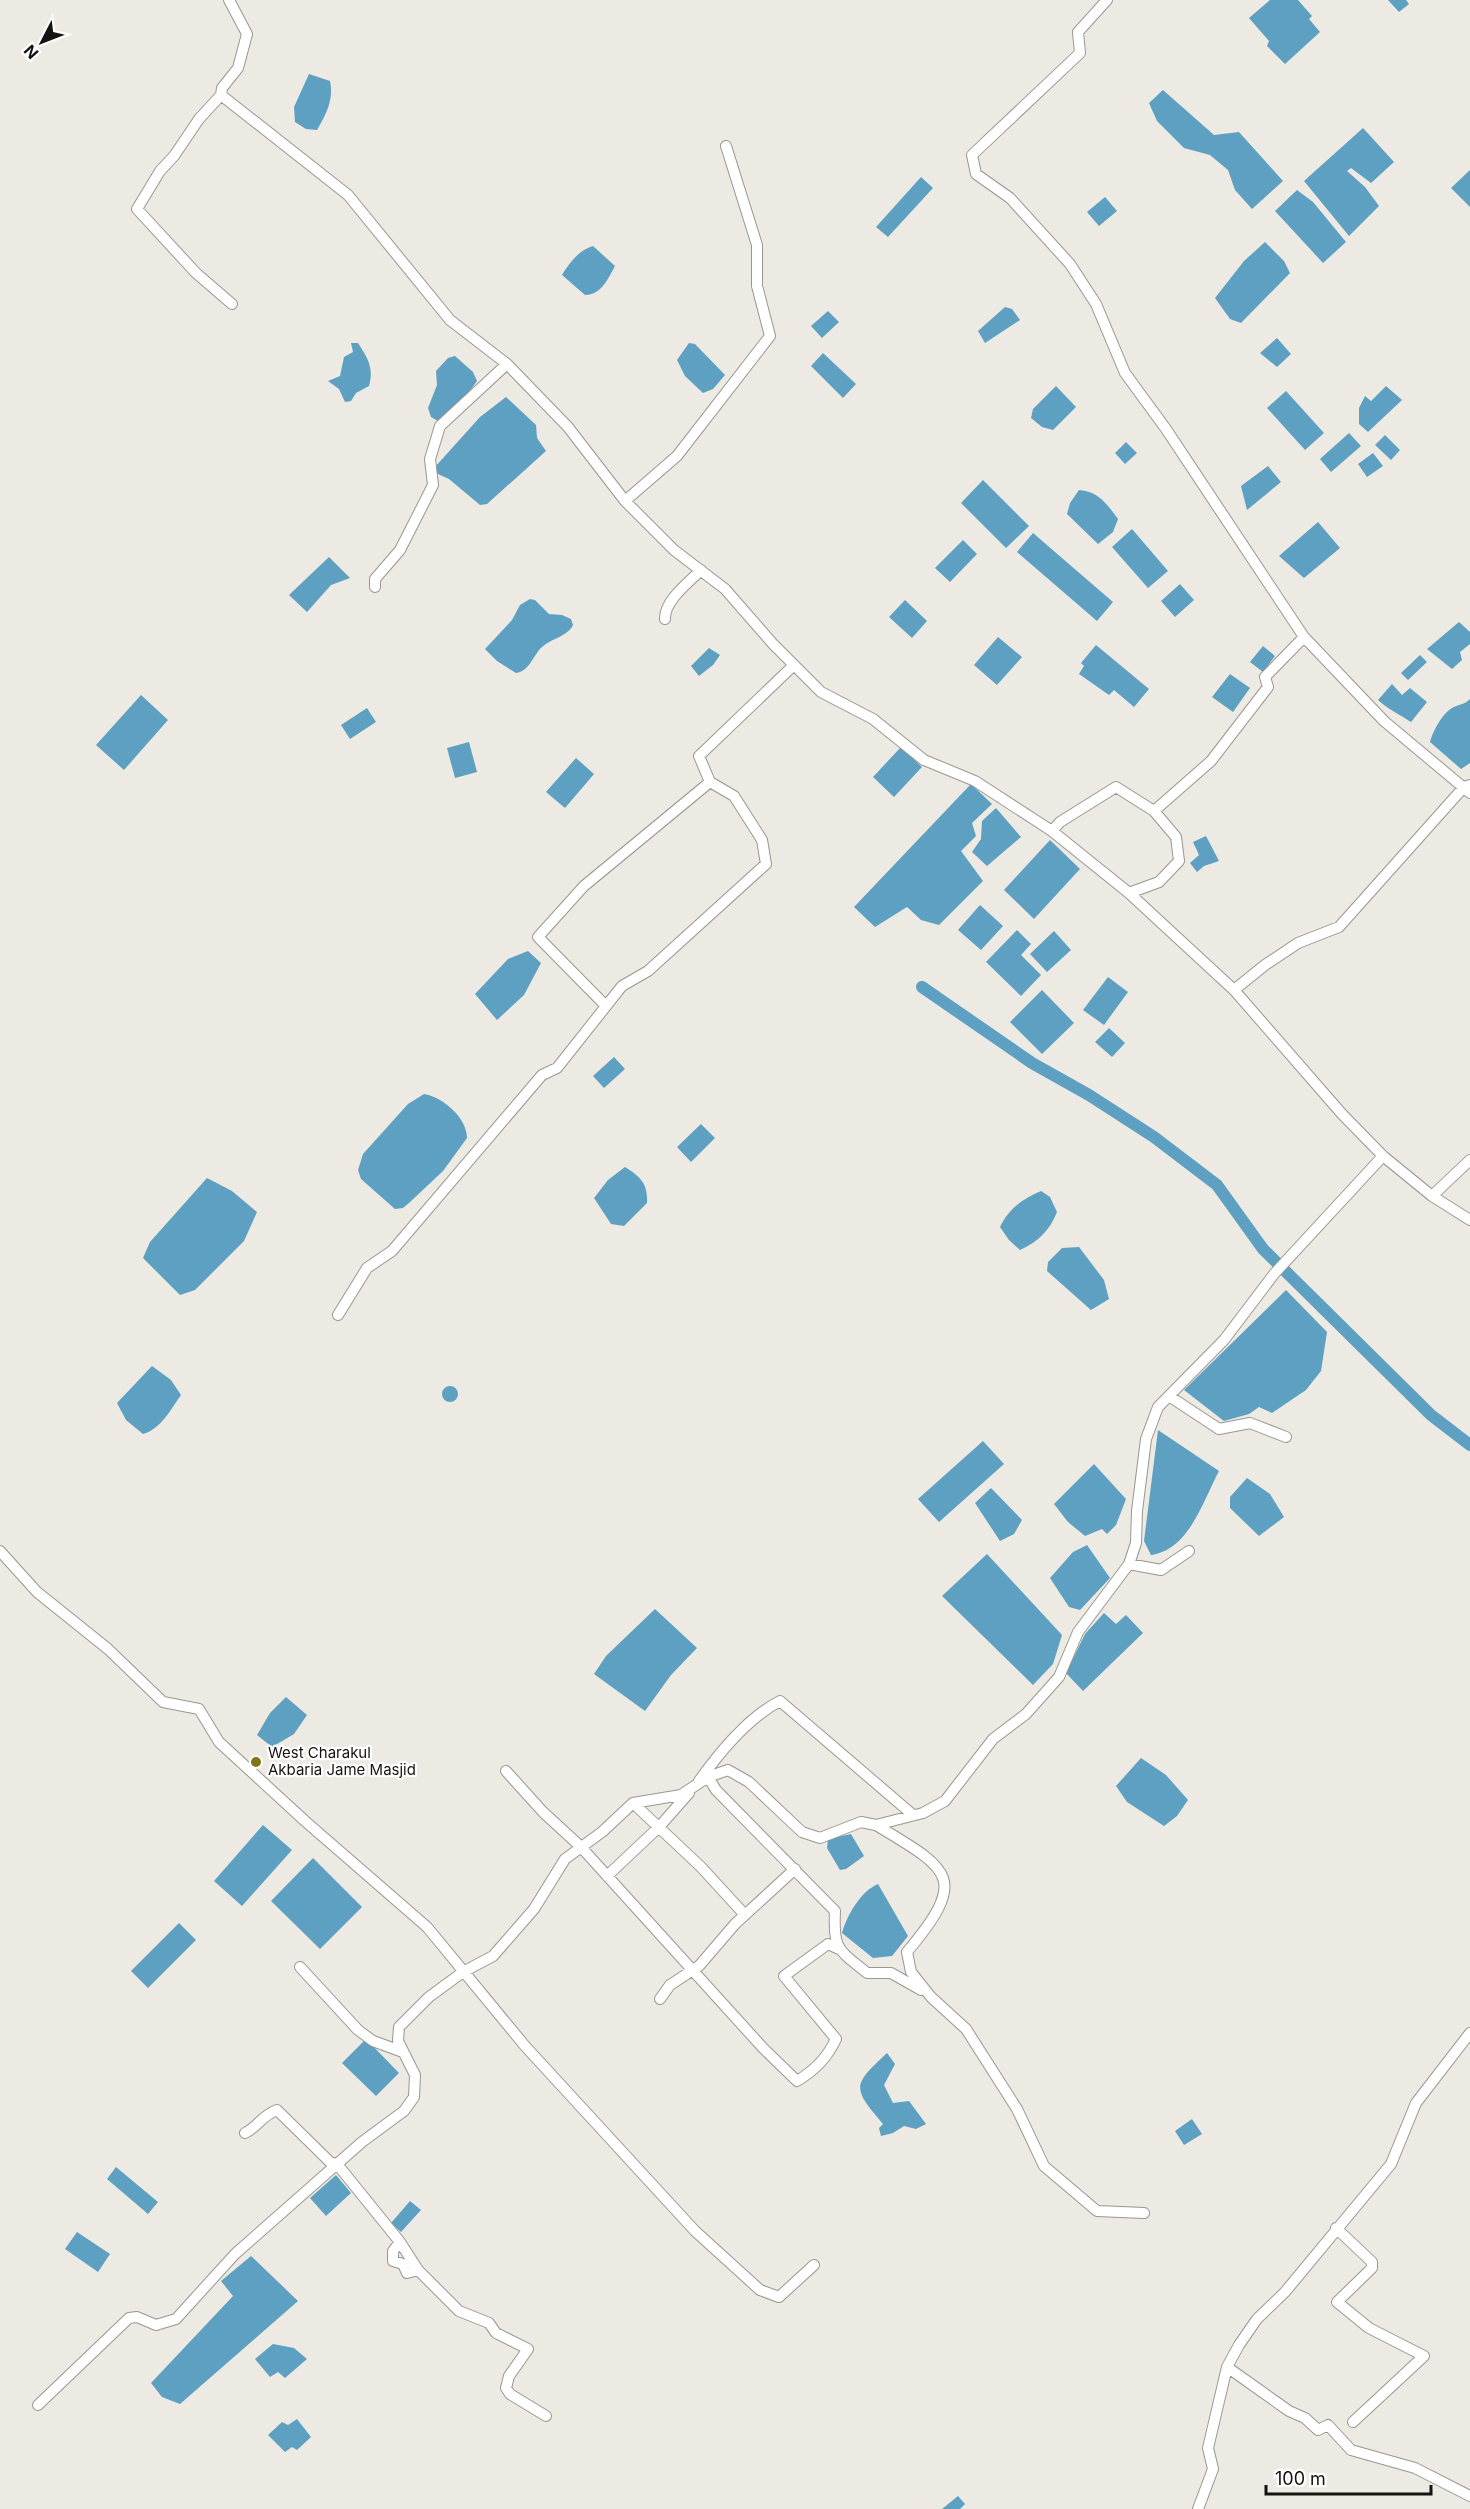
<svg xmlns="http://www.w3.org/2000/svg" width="1470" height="2509" viewBox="0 0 1470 2509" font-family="Inter,sans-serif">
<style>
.water{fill:#5da0c1}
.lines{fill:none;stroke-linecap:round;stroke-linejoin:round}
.canal{stroke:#5da0c1;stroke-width:12}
.minor-casing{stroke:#9a9690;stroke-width:12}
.minor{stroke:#fff;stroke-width:10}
.poi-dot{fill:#837315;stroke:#fff;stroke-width:2}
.labels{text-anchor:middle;stroke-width:4.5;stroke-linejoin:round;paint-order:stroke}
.poi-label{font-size:15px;fill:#161412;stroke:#fff;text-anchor:start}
</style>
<rect width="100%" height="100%" fill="#ede9e3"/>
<path class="water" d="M1270,0h28l14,16 -3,3 11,13 -35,32 -18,-18 2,-5 -20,-23z
M1388,0h18l3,4 -10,8z
M309,74l21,7c4,19 -4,33 -13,49l-11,-1 -11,-7 -1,-15z
M1163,90l51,45 25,-3 44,49 -31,28 -17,-19 -7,-20 -18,-15 -26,-7 -27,-27 -8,-18z
M1363,128l31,34 -23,21 -20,-15 -4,3 18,16 14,19 -30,30 -45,-55z
M1470,170v37l-19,-19z
M921,177l12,11 -45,49 -12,-10z
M1297,190l16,12 33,40 -23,21 -48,-52z
M1105,197l12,14 -18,15 -12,-14z
M1265,242l19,19 6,12 -49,50 -11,-4 -15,-21 29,-37z
M593,246l22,20c-7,13 -14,29 -30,29l-23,-20c7,-12 17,-25 31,-29z
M1005,307l7,2 8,11 -35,23 -7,-12z
M828,311l11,11 -17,16 -11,-12z
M1277,338l14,16 -14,13 -17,-14z
M351,343h7c10,16 16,24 11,43l-13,7 -5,8 -6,1 -6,-13 -11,-8 12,-5 4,-19 9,-5z
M689,343l6,1 30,31 -12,14 -10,4 -18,-17 -8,-16z
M823,353l33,31 -13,14 -32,-32z
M455,356l18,16 4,9 -13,18 -26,22 -7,-4 -3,-9 9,-23 -1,-14 12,-13z
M1056,386l20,21 -23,23 -11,-3 -11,-9 2,-9z
M1386,386l16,14 -34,32 -9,-8v-16l6,-12 6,5z
M1286,391l38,42 -19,17 -38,-42z
M506,397l30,28 1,13 9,13 -59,53 -7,1 -31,-26 -11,-5 -3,-7 45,-50z
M1349,433l12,13 -30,26 -11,-13z
M1385,435l15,15 -9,10 -16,-15z
M1126,442l11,11 -12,11 -10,-11z
M1373,453l10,13 -16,11 -9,-13z
M1268,466l13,16 -34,28 -6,-24z
M983,480l46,46 -23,22 -45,-45z
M1079,490c19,1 28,14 39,29l-5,13 -15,12 -31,-30 3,-11z
M1318,522l22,26 -36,30 -25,-22z
M1132,529l36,42 -20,17 -36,-41z
M1033,533l80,69 -16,19 -80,-69z
M963,540l14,14 -27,28 -15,-14z
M329,557l21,21 -19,7 -24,27 -18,-17z
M1180,584l14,16 -19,17 -14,-16z
M530,599l5,1 14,14 13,1 9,4 2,6c-6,12 -21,13 -31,22 -9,8 -12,24 -26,26l-19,-12 -12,-12 27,-29 8,-15z
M905,600l22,21 -15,17 -23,-21z
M1459,622l11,10v12l-10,8 2,8 -10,9 -25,-20z
M998,637l24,20 -25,28 -23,-20z
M1096,645l53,44 -15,18 -20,-17 -5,5 -30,-21 5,-8 -3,-3z
M1263,646l12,10 -12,16 -13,-10z
M709,648l11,7 -7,10 -14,11 -8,-10z
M1420,655l7,7 -19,18 -7,-7z
M1230,674l20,14 -17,24 -21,-15z
M1392,684l10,11 8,-7 17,14 -16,20c-12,-8 -22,-12 -33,-22z
M141,695l27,25 -44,50 -28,-25z
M1470,699v64l-9,6 -31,-27c3,-11 12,-28 22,-34 7,-4 12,-3 18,-9z
M367,708l9,14 -26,17 -9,-14z
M469,742l8,30 -22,6 -8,-30z
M901,747l21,20 -28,30 -21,-20z
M576,758l18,16 -29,34 -19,-16z
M971,784l21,20 -20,19 4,13 -15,15 22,30 -44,44 -18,-5 -14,-13 -32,20 -21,-20z
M996,808l25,29 -34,29 -15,-14 9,-13 1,-18z
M1206,836l13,25 -15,5 -7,6 -7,-9 9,-8 -6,-13z
M1050,840l30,29 -46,50 -30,-29z
M980,905l23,21 -22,24 -23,-20z
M1017,930l14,14 -10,11 20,20 -20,21 -35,-34z
M1054,931l17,19 -24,22 -17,-18z
M528,951l13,12 -17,32 -27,25 -22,-26 33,-35z
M1108,977l20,15 -24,33 -21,-15z
M1042,990l32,33 -32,31 -32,-32z
M1109,1028l16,15 -13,14 -17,-15z
M614,1057l11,12 -21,19 -11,-12z
M424,1094c19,3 43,24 43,44l-24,33 -34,32 -6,5 -8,1 -34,-30 -3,-9 5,-16 45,-50z
M701,1124l14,14 -24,24 -14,-15z
M625,1167c16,10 23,17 22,36l-23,23 -13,-2 -17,-26 14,-18z
M207,1178l25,13 25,21 -13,29 -49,49 -15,5 -37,-37 7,-16z
M1041,1191l9,6 7,15c-7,18 -19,30 -37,38l-11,-10 -9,-13c8,-18 24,-29 41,-36z
M1079,1247l25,33 5,19 -18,11 -44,-39 1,-9 14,-14z
M1286,1290l41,42 -6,39 -15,19 -34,23 -13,-6 -10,7 -25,7 -40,-31z
M152,1366l19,14 10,15c-10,14 -20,34 -38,39l-17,-14 -9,-17z
M442 1394a8 8 0 1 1 16 0a8 8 0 1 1-16 0Z
M1158,1430l61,41c-16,30 -30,79 -68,84l-7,-14z
M983,1441l21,23 -65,58 -21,-23z
M1094,1464l32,35 -10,26 -9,9 -5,-5 -17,7 -17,-14 -14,-18z
M1247,1478l23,16 14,23 -25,19 -29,-28v-11z
M991,1488l31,32 -8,14 -14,7 -25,-38z
M1087,1545l23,33 -30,32 -11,-3 -19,-29 23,-26z
M987,1554l75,81 -9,29 -20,21 -91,-89z
M655,1609l42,39 -26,27 -26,36 -51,-37 12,-18z
M1104,1613l12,11 10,-9 17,18 -60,58 -17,-18 19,-39z
M286,1697l21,18 -13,19 -22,13 -15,-12 13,-22z
M1141,1758l25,17 22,25 -11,16 -13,10 -37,-24 -11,-16z
M263,1825l29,25 -50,56 -28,-25z
M851,1834l13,22 -18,13 -6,1 -13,-22 1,-9z
M313,1858l49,49 -42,42 -49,-48z
M878,1884l30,52 -16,20 -19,2 -31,-25c5,-18 19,-42 36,-49z
M179,1923l17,17 -48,48 -17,-17z
M366,2039l33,34 -23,23 -34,-33z
M887,2053l8,11 -11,21 9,18 16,-2 17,23 -10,5 -12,-3 -11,7 -12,3 -2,-8 4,-4c-32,-37 -30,-39 4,-71z
M1192,2119l10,15 -18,11 -9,-14z
M116,2167l42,35 -10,12 -41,-35z
M336,2175l15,18 -25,23 -16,-18z
M410,2201l11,9 -20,22 -10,-9z
M77,2232l33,22 -12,18 -33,-23z
M251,2256l47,45 -118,103 -18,-7 -11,-14 82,-87 -12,-15z
M273,2344l21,4 13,11 -22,19 -7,-6 -8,5 -15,-18z
M297,2419l14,18 -14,13 -5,-3 -7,5 -17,-17 14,-13 6,3z
M958,2496l7,8 -5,5h-18z"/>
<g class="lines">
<path class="canal" d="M922,987l110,76 57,32 65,42 63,48 46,64 168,166 39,30"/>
<defs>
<path id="minor" d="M229,0l18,34 -9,34 -16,20 -1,7 -22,24 -25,37 -14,15 -23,38 59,64 36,31
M1107,0l-29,32 2,21 -108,102 4,19 34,24 60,66 26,40 29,69 41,56 138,208 80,84 86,72
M221,95l127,100 102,125 57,44 61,63 57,74 49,49 51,39 48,55 48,48 52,27 51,41 51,21 77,50 77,62 105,97 108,124 41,42
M625,501l52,-45 93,-120 -13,-50v-41l-31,-99
M375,587v-8l25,-29 33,-65 -3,-26 10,-33 67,-62
M665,619c-1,-18 24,-37 36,-49
M1154,811l57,-50 57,-74 -3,-10 39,-40
M1052,831l8,-9 56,-35 38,24 22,26 3,24 -20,21 -30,11
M1234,990l31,-25 33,-22 41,-16 125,-140 6,-2
M606,1006l-68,-69 46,-51 126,-104 -11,-26 95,-91
M1432,1196l38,-36
M338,1315l29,-47 25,-17 150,-176 15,-7 65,-82 26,-15 118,-107 -4,-24 -28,-44 -24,-14
M1169,1396l50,33 31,-6 36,14
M0,1551l37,41 71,57 55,53 36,7 20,33 86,79 122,106 98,119 170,185 65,59 19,7 35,-32
M1129,1564l7,-21 1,-32 9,-72 12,-32 66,-67 50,-66 109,-118 49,40 38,24
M506,1771l37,41 38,35 182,201 34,33c18,-11 30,-23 39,-42l-52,-63 44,-32 11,5
M708,1777l8,13 119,121c-2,39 3,38 32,62h24l30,17
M699,1781c20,-28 50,-64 81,-80l133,114
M633,1803l68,64 44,48
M876,1825c75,45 93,53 31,127l4,20 20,25 35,32 51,80 27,57 53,45 47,2
M607,1876l52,-49 30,-34
M300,1967l58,63 15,11 30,11
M660,1999l10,-14 29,-19 36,-42 60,-55
M245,2133c14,-7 16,-17 32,-23l53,52 7,2 63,78 18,28 41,41 30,12 7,10 32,16 -19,27 -3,12 4,6 36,22
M1336,2228l36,34v6l-35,34 32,26 55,28 -71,66
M400,2242l-7,9v10l10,3 4,9 11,-3
M1227,2367l62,44 16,7 13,12 10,-5 23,25 64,18 55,28
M38,2405l91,-87 8,-1 19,8 20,-6 59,-65 127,-112 42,-31 10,-14 1,-22 -17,-34 1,-14 30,-30 34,-25 30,-16 41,-47 31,-50 37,-27 31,-29 48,-8 27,-18 20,-7 21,12 53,50 18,6 41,-16 15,3 47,-12 22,-12 48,-62 33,-25 33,-37 19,-45 51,-68 32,6 28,-19
M1198,2509l15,-40 -5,-21 19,-81 12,-22 18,-26 28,-27 106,-128 25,-61 54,-70"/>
</defs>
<use href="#minor" class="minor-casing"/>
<use href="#minor" class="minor"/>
</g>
<circle class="poi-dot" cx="256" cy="1762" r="6"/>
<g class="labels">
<g class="poi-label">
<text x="268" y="1758">West Charakul<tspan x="268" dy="17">Akbaria Jame Masjid</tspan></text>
</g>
</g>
<g transform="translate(42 42) rotate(228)" stroke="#ffffff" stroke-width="4.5" paint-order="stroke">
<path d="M0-4.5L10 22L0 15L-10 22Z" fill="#161412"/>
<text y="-9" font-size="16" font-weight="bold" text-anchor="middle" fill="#161412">N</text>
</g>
<path d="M1266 2485v9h165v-9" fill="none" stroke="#161412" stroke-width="3"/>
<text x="1275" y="2485" font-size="18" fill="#161412" stroke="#ffffff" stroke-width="4.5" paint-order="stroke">100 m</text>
</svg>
